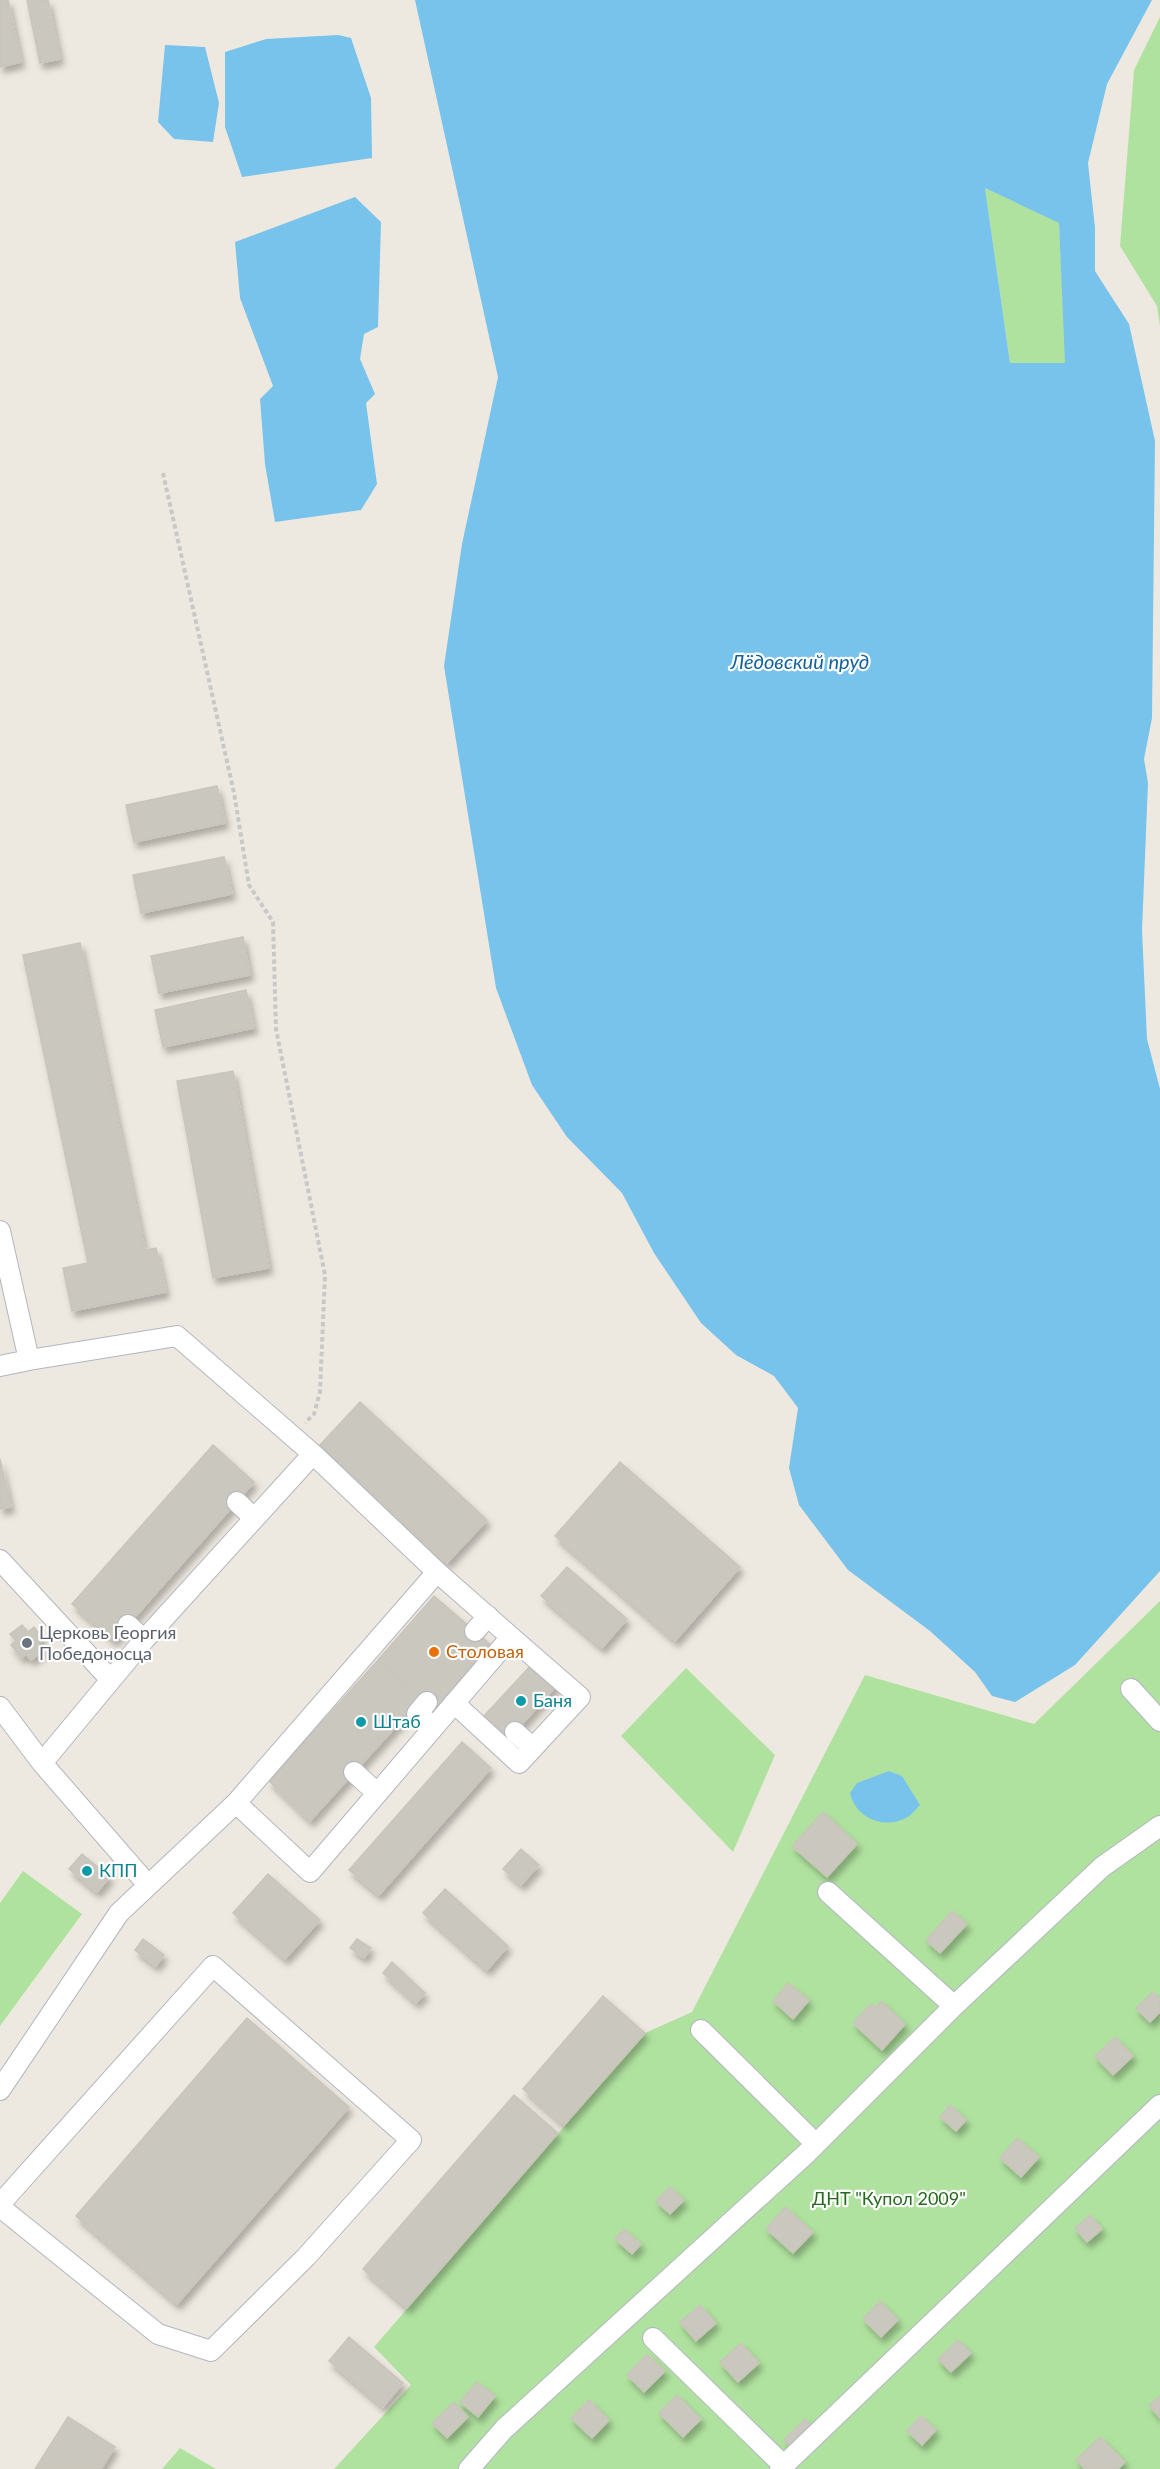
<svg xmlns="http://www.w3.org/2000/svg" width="1160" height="2469" viewBox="0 0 1160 2469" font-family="Lato,sans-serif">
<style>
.green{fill:#b0e29f}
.water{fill:#78c3eb;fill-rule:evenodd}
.building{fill:#cac7be;stroke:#c9c5ba;stroke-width:1.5;filter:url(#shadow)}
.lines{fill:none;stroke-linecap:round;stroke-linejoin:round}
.minor-casing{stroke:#b3b5c0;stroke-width:22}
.path{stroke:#c8c8c8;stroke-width:4;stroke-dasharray:4.5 3;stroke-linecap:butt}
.minor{stroke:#fff;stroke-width:20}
.worship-dot{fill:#6b7280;stroke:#fff;stroke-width:2}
.food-dot{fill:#e8710a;stroke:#fff;stroke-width:2}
.culture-dot{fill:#0f9aa8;stroke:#fff;stroke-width:2}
.labels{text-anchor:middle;stroke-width:4.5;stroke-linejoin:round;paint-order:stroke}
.worship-label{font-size:18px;fill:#5b616d;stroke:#fff;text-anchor:start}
.food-label{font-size:18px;fill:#c56008;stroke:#fff;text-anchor:start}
.culture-label{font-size:18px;fill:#0d838f;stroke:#fff;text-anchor:start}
.park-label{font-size:18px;fill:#27691e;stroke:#fff}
.water-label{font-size:20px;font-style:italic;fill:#13619b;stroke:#fff}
</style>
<defs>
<filter id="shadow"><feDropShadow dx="3.5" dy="6" stdDeviation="3" flood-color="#0004"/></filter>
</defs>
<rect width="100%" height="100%" fill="#eee9e0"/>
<path class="green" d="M1160,17v309l-3,-20 -37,-60 14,-176z
M985,188l74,34 7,141h-56z
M1160,1601v868h-826l77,-84 -37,-38 271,-314 47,-21 173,-337 169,49z
M686,1668l89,87 -42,97 -112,-116z
M23,1871l59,43 -82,112v-123z
M180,2448l36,21h-54z"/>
<path class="water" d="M415,0h737l-45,84 -19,79 7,65v43l34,53 26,117 -3,277 -8,41 4,24 -6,147 5,109 13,50v482l-85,94 -60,37 -23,-6 -17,-24 -45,-41 -82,-61 -49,-65 -10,-37 9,-60 -24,-32 -38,-21 -35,-32 -47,-70 -32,-60 -55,-56 -35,-52 -36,-97 -52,-322 18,-122 36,-167zM985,188l74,35 6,140h-55z
M338,35l13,3 20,60 1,60 -130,19 -17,-50v-75l41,-13z
M165,45l40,2 14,56 -6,39 -39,-3 -16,-17z
M355,197l26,25 -3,105 -14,7 -4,25 15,35 -9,9 11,81 -16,26 -86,12 -10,-58 -5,-65 13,-13 -33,-88 -5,-56z
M889,1771l13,5 18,29c-4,4 -9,11 -14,13 -23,12 -51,-1 -56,-25l7,-10z"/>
<path class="building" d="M0,0h8l13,62 -21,5z
M27,0h21l12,59 -20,4z
M217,786l8,37 -91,19 -8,-37z
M224,857l8,37 -91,19 -8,-38z
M243,937l7,38 -91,18 -8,-37z
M80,943l65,307 11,-2 10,44 -94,19 -9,-43 25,-5 -65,-308z
M246,990l8,38 -91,19 -8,-37z
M233,1071l36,197 -56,10 -36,-197z
M360,1402l127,118 -40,43 -127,-118z
M213,1445l41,37 -140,159 -42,-37z
M0,1459l11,48 -11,2z
M620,1462l120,105 -65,74 -120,-105z
M567,1567l60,52 -25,29 -61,-52z
M434,1596l57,49 -56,64 -57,-49z
M22,1625l6,7 6,-5 10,12 -6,5 5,7 -12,9 -5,-6 -5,4 -10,-13 5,-4 -6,-7z
M378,1660l44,38 -112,123 -41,-40z
M533,1663l24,22 -48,54 -25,-23z
M462,1742l29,26 -112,127 -30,-25z
M823,1812l34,32 -30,33 -35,-31z
M521,1849l18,16 -18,20 -18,-16z
M82,1854l28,23 -13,15 -28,-23z
M268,1874l52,46 -35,39 -52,-46z
M445,1889l63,57 -21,24 -64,-57z
M952,1911l15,13 -27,29 -14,-13z
M143,1939l21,16 -8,11 -21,-16z
M357,1939l14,9 -7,10 -14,-10z
M392,1962l33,31 -9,10 -33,-30z
M788,1983l21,17 -16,19 -20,-18z
M1153,1992l7,7v13l-10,10 -14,-14z
M603,1996l42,37 -81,92 -41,-36z
M881,2001l24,23 -23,26 -29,-27 18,-19 4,4z
M247,2018l102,89 -172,197 -101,-88z
M1115,2037l18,19 -20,19 -18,-19z
M514,2095l44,38 -151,175 -44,-39z
M950,2105l16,15 -10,11 -16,-14z
M1017,2138l22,19 -18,20 -21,-19z
M670,2187l14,13 -14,14 -14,-13z
M785,2207l28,25 -20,21 -27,-24z
M1090,2215l12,14 -15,13 -12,-14z
M624,2229l17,15 -9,10 -17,-15z
M880,2301l18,19 -17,17 -18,-18z
M700,2305l16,18 -20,18 -16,-19z
M349,2337l54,46 -20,24 -54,-46z
M958,2340l13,13 -20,19 -13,-13z
M741,2343l18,20 -21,19 -18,-20z
M647,2354l18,17 -21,21 -17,-17z
M477,2382l18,14 -17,21 -18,-15z
M677,2395l24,24 -18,18 -24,-24z
M1160,2396v22l-11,-13z
M589,2400l20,20 -17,18 -21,-20z
M454,2402l14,15 -21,21 -15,-15z
M921,2416l15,14 -14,15 -15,-14z
M68,2417l47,30 -14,22h-66z
M805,2419l7,7 -21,21 -7,-7z
M1100,2437l25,25 -7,7h-33l-9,-9z"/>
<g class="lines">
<defs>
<path id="minor" d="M0,1231l29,129 148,-24 136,118 124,118 -201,231 -117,110 -119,177
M0,1366l29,-6
M237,1502l17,16
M0,1560l111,120
M128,1625l16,15
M475,1631l13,-15
M1131,1689l29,32
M427,1702l-10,12 17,13
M454,1703l65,60 61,-66 -69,-60
M0,1707l42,56 102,-123 169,-186
M515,1732l17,15
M42,1763l106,122
M354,1772l23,21
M236,1803l74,69 201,-235 -74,-65
M828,1892l126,114
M701,2030l115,114
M0,2204l213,-238 198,174 -105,117 -95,94 -53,-17 -158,-127
M653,2338l131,128
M469,2469l35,-40 304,-277 146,-146 148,-139 58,-41
M780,2469l380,-364"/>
</defs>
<use href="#minor" class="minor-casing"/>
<path class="path" d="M163,473l71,320 15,92 24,37 3,107 49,246 -5,117 -6,22 -9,9"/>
<use href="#minor" class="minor"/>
</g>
<circle class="worship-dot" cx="27" cy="1643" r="6"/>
<circle class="food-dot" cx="434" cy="1652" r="6"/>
<g class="culture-dot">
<circle cx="521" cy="1701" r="6"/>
<circle cx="361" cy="1722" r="6"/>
<circle cx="87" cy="1871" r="6"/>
</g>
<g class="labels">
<g class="worship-label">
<text x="39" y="1639">Церковь Георгия<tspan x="39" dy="21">Победоносца</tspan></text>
</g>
<g class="food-label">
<text x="446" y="1658">Столовая</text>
</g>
<g class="culture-label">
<text x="533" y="1707">Баня</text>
<text x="373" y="1728">Штаб</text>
<text x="99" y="1877">КПП</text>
</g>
<g class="park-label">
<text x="889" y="2205">ДНТ "Купол 2009"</text>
</g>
<g class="water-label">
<text x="800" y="669">Лёдовский пруд</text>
</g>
</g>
</svg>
